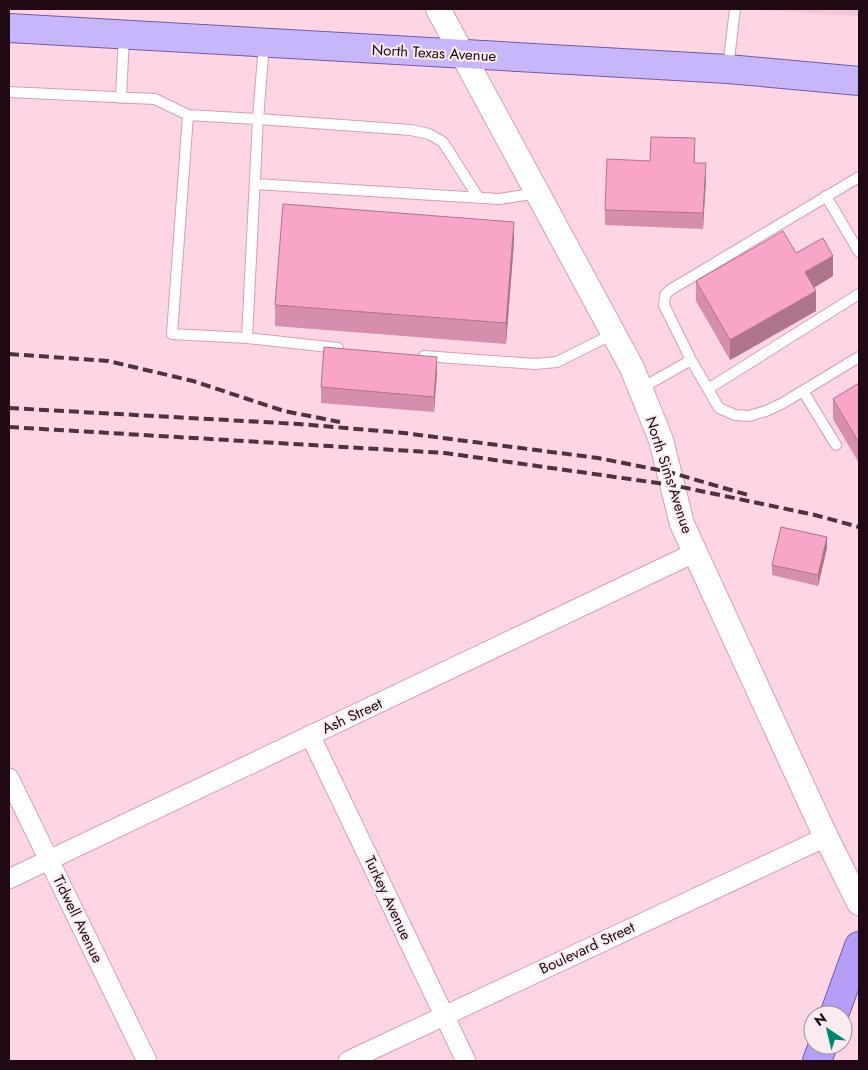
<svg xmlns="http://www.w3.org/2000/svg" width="868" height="1070" viewBox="0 0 868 1070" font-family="Jost,sans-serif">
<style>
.built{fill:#f3c6d8}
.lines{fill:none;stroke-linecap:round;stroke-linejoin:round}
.service-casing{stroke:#dc9bb6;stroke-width:12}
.minor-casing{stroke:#dc9bb6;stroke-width:21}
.tertiary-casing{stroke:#dc9bb6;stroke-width:26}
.primary-casing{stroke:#745aa6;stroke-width:30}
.trunk-casing{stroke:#745aa6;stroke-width:30}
.service{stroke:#fff;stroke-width:10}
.minor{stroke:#fff;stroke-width:19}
.tertiary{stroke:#fff;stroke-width:24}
.primary{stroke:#c7b6f9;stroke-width:28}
.trunk{stroke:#b49ef7;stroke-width:28}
.rail{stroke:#4e333f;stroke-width:4;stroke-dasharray:10 5;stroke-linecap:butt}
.wall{fill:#d58eac}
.shaded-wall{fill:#ae748c}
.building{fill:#f8a5c8;stroke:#ae748c}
.labels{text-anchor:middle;stroke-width:4;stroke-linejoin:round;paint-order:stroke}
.street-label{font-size:15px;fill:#200914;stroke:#f9ebf0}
</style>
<rect width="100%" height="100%" fill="#fed5e5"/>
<path class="built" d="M747,9h112v7z"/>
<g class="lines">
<defs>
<path id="service" d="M728,68l7,-59
M9,92l146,7 33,16 70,4 6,-76
M121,98l3,-62
M188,115l-16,219 75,4 11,-219 153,11 18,4 14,8 35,55
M255,184l244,15 39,-6
M826,196l33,56
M247,338l91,10
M424,356l111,8 22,-2 56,-28
M691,360l-27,-55 1,-10 5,-5 189,-113
M640,389l51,-29 28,48 16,7 14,1 17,-5 17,-8 76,-46
M708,389l151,-95
M803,391l33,54"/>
<path id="minor" d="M310,735l156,326
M9,778l138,283
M9,879l687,-327
M348,1061l478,-224"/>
<path id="tertiary" d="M438,9l194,359 29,72 21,84 144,313 33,66"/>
<path id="primary" d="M9,28l719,41 131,12"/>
<path id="trunk" d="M834,1015l25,-69
M817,1061l6,-16"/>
</defs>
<use href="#service" class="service-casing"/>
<use href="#minor" class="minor-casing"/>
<use href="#tertiary" class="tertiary-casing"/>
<use href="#primary" class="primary-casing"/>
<use href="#trunk" class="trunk-casing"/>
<use href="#service" class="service"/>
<use href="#minor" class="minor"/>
<use href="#tertiary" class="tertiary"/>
<use href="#primary" class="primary"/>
<use href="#trunk" class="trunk"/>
<path class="rail" d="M9,354l99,7 85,20 91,30 56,11
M9,408l290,16 105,9 194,25 71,14 79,23
M9,427l436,26 227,32 143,30 44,12"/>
</g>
<path class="wall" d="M695,154v9l11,16 -3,50 -98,-4v-15l45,-49z
M514,242l-8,102 -231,-18v-21z
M796,253l37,23 -19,12 2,23 -86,49 -34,-59v-20z
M437,372l-3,40 -113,-9v-16z
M859,383v80l-26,-44v-20z
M827,548l-9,38 -46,-11v-10z"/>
<path class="shaded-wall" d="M706,163v16l-3,50v-16z
M514,222v20l-8,102v-21z
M833,256v20l-28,17v-21z
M816,291v20l-86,49v-20z
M437,357v15l-3,40v-15z
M827,537v11l-9,38v-11z"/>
<path class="building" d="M651,137l44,1 -1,25h12l-3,50 -98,-3 2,-51 43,2z
M283,204l231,18 -8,101 -231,-18z
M783,231l13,22 27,-15 10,18 -28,16 11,19 -86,49 -34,-59z
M324,347l113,10 -3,40 -113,-10z
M859,383v60l-26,-44z
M781,527l46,10 -9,38 -46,-10z"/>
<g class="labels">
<g class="street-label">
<text transform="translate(434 53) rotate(3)" y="5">North Texas Avenue</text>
<text transform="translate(669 475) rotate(72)" y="5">North Sims Avenue</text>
<text transform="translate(352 716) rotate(-25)" y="5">Ash Street</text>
<text transform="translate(388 898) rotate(65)" y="5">Turkey Avenue</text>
<text transform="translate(78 919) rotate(64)" y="5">Tidwell Avenue</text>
<text transform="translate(587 948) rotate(-25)" y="5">Boulevard Street</text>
</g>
</g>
<rect width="868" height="1070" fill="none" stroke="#200914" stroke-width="20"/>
<g transform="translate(828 1030) rotate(325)"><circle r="24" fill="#f9ebf0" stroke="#a29198"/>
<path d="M0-4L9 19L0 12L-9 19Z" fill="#00886e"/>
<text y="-8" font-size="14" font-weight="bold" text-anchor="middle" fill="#200914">N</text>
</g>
</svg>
